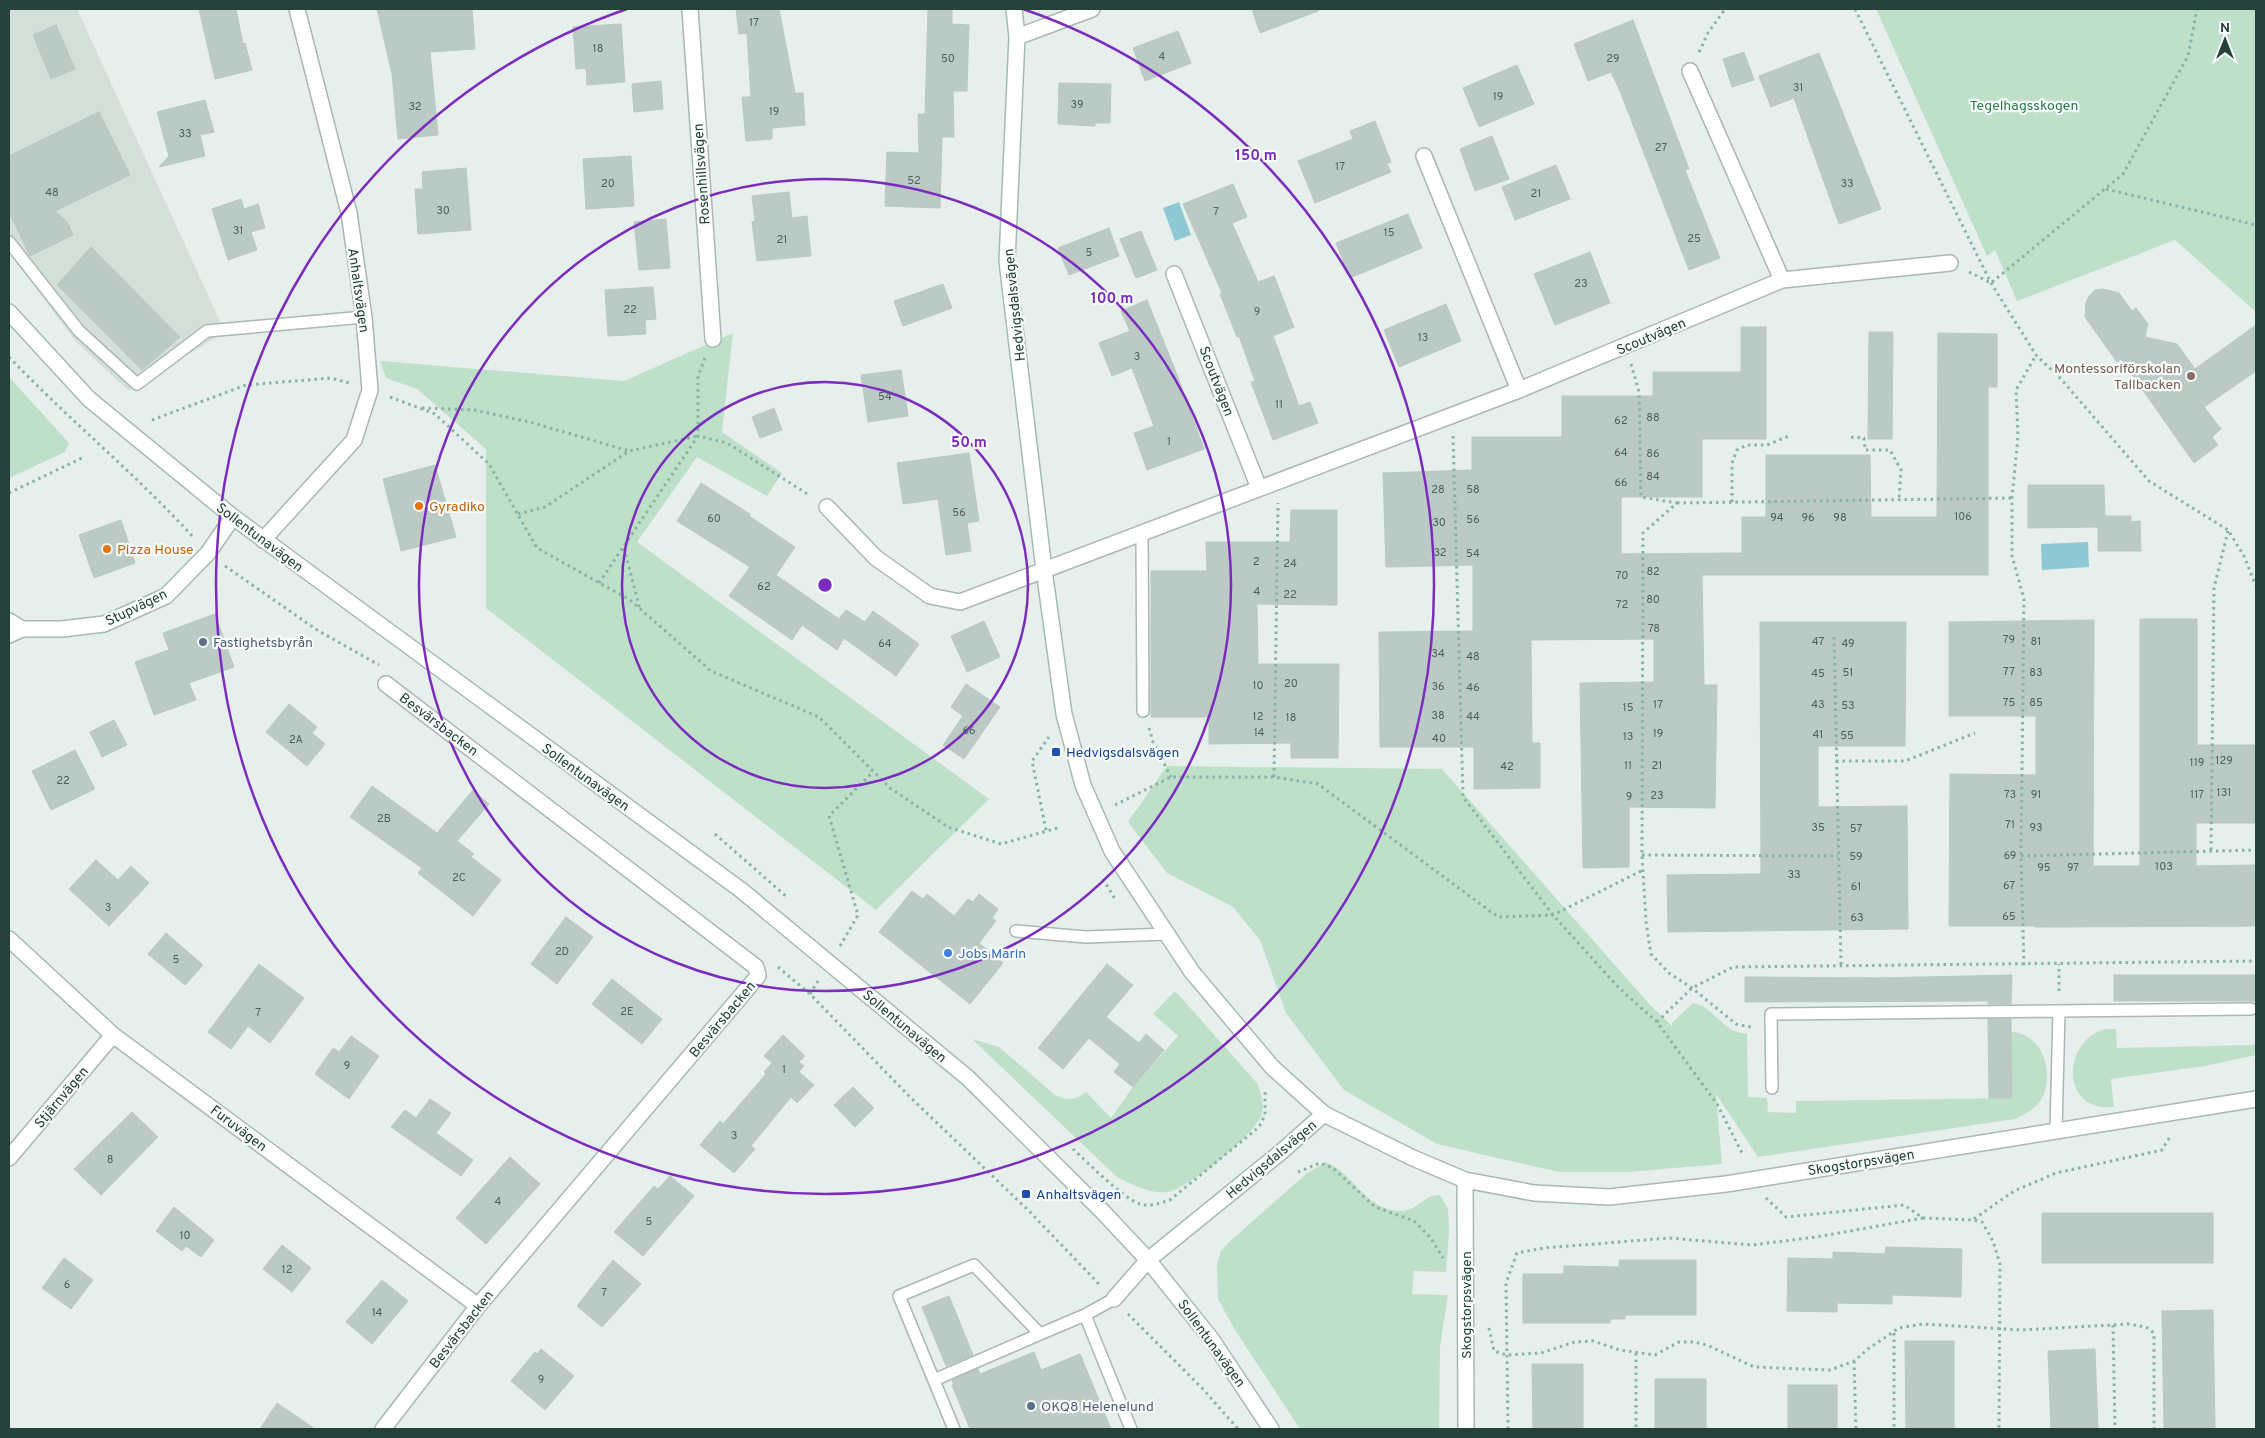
<svg xmlns="http://www.w3.org/2000/svg" width="2265" height="1438" viewBox="0 0 2265 1438" font-family="Overpass,sans-serif">
<style>
.built{fill:#d4dfda}
.green{fill:#bfe0c8}
.water{fill:#8ec9d4}
.building{fill:#bbcac4;stroke:#b8c9c2}
.lines{fill:none;stroke-linecap:round;stroke-linejoin:round}
.lane-casing{stroke:#a8b8b2;stroke-width:14}
.street-casing{stroke:#a8b8b2;stroke-width:18}
.secondary-casing{stroke:#a4bbb3;stroke-width:18}
.path{stroke:#86b3a5;stroke-width:3;stroke-dasharray:2.5 4;stroke-linecap:butt}
.lane{stroke:#fff;stroke-width:11}
.street{stroke:#fff;stroke-width:15}
.secondary{stroke:#fff;stroke-width:15}
.ring{fill:none;stroke:#7b2cbf;stroke-width:2.5}
.education-dot{fill:#8d6e63;stroke:#f7fbf9;stroke-width:2}
.food-dot{fill:#e8710a;stroke:#f7fbf9;stroke-width:2}
.service-dot{fill:#5c6f8a;stroke:#f7fbf9;stroke-width:2}
.transit-dot{fill:#1a4fb4;stroke:#f7fbf9;stroke-width:2}
.shop-dot{fill:#3f7fe0;stroke:#f7fbf9;stroke-width:2}
.labels{text-anchor:middle;stroke-width:4.5;stroke-linejoin:round;paint-order:stroke}
.number-label{font-size:11px;fill:#4a645c}
.park-label{font-size:14px;fill:#2d7a4b;stroke:#f7fbf9}
.street-label{font-size:14px;fill:#24423a;stroke:#f7fbf9}
.education-label{font-size:14px;fill:#785e54;stroke:#f7fbf9;text-anchor:end}
.food-label{font-size:14px;fill:#c56008;stroke:#f7fbf9;text-anchor:start}
.service-label{font-size:14px;fill:#4e5e75;stroke:#f7fbf9;text-anchor:start}
.transit-label{font-size:14px;fill:#164399;stroke:#f7fbf9;text-anchor:start}
.shop-label{font-size:14px;fill:#366cbe;stroke:#f7fbf9;text-anchor:start}
.centre{fill:#7b2cbf;stroke:#f7fbf9;stroke-width:2.5}
.ring-label{font-size:15px;text-anchor:middle;font-weight:bold;fill:#7b2cbf;stroke:#f7fbf9;stroke-width:4.5;stroke-linejoin:round;paint-order:stroke}
</style>
<rect width="100%" height="100%" fill="#e6efeb"/>
<path class="built" d="M9,9h68l148,323 -96,59 -53,-49 -67,-90z"/>
<path class="green" d="M1876,9h380v303l-81,-72 -158,61 -22,-51 -8,6z
M733,333l-11,99 60,41 -15,23 -70,-39 -60,85 352,257 -113,111 -390,-302v-159l-69,-60 -31,-11 -6,-17 244,20z
M9,377l60,66 -4,9 -56,26z
M1167,766l275,3 209,237 21,20v-3l21,-20c22,4 28,29 54,31l1,63 19,1 1,14 28,1v-12l216,-3v-66c30,2 41,37 32,62 -5,13 -18,20 -29,25l-257,38 -42,-63 6,70 -95,8h-68l-122,-28 -93,-54 -58,-77 -26,-73 -27,-33 -66,-34 -39,-51z
M1174,992l3,1 80,90c4,9 8,23 4,33 -7,19 -73,73 -93,76 -19,2 -35,-7 -51,-15l-145,-138 27,8 56,48c12,6 22,5 31,-3l25,26 22,-31 45,-51 -25,-22z
M2105,1029h11l1,19 139,-3v10l-51,11 -94,13 3,28c-54,6 -52,-66 -9,-78z
M1326,1162c30,13 39,49 76,49 16,-1 23,-17 38,-16l8,14 1,23 -3,40 -32,-1 -2,23 36,1 -8,52 -1,82h-139l-65,-99 -17,-31 -1,-35 4,-13 7,-8 78,-69z"/>
<path class="water" d="M1179,202l12,33 -16,6 -12,-33z
M2088,542l1,25 -47,3 -1,-26z"/>
<path class="building" d="M199,9h37l7,35 2,-1 7,27 -37,9z
M377,9h95l3,40 -45,3 8,83 -40,4 -6,-65z
M736,9h43l16,84h8l2,32 -33,3v11l-26,2 -4,-44h9l-4,-64 -8,1z
M928,9h24v15l17,1 -2,66h-14l1,46h-12l-2,71 -55,-2 2,-54 32,1 -1,-39h7z
M1252,9h66v2l-58,22z
M1633,20l56,149 -4,1 35,88 -31,12 -69,-179 -9,-19 -23,9 -14,-37z
M621,24l4,58 -38,3 -1,-17 -10,1 -3,-42z
M56,25l19,44 -24,10 -18,-44z
M1178,31l13,32 -46,18 -12,-33z
M1744,52l10,28 -22,7 -9,-28z
M1819,53l62,156 -42,15 -45,-126 -23,9 -12,-31z
M1517,65l17,39 -55,23 -16,-39z
M661,81l2,28 -29,3 -2,-28z
M1059,83l52,1 -1,39h-15v3l-37,-2z
M205,100l9,32 -14,3 5,21 -46,11 10,-11 -12,-44z
M99,112l31,63 -75,36 12,11 6,13 -43,21 -21,-44v-56z
M1375,121l16,41 -4,2 4,8 -76,31 -17,-42 55,-22 -3,-8z
M1492,136l17,43 -34,12 -15,-42z
M631,156l3,50 -48,3 -3,-50z
M1556,165l14,34 -55,21 -13,-33z
M466,168l5,62 -53,4 -3,-45h8l-1,-17z
M1233,184l14,33 -15,6 26,59 16,-6 20,51 -21,9 26,70 11,-4 8,21 -45,17 -22,-58 4,-1 -16,-45 -2,1 -17,-43 2,-1 -39,-89z
M789,192l3,26 15,-2 4,40 -54,5 -5,-39 3,-1 -3,-25z
M241,199l3,10 14,-5 7,24 -14,4 6,18 -29,10 -16,-51z
M1408,214l14,34 -72,30 -14,-35z
M666,219l4,49 -31,2 -5,-48z
M1109,228l10,28 -50,19 -11,-27z
M1141,231l16,39 -21,8 -16,-39z
M91,247l89,90 -38,33 -85,-85z
M1590,252l20,51 -55,22 -21,-51z
M943,284l9,24 -49,18 -9,-25z
M653,287l3,32 -11,1 1,14 -38,2 -3,-46z
M2103,289l16,4 13,18 4,-3 12,16 -3,13 32,7 18,25 61,-44v46l-52,36 17,22 -9,8 6,8 -24,18 -73,-104 -4,3 -32,-45 1,-14 3,-7 6,-6z
M1147,300l31,77 26,72 -57,21 -13,-37 20,-7 -22,-58 -20,8 -13,-33 31,-12 -9,-20z
M1446,304l15,37 -62,26 -15,-37z
M1741,327h25v112h-64v58h-81v57l121,-1v-36h24v-62h104l1,62h66l1,-184 59,1v53h-9v188h-286l2,110h13l-2,123 -86,-1v60l-46,1 -3,-185 74,-1v-43l-123,1 1,103h8v45l-66,1v-42h-94l-1,-115 94,-1v-66l-87,2 -3,-94 89,-3v-33h90v-41h91v-24h88z
M1869,332h24l-1,107h-24z
M901,370l7,46 -40,6 -7,-47z
M774,408l8,22 -22,8 -8,-21z
M969,453l10,68 -12,2 4,28 -25,4 -8,-56 -35,5 -6,-41z
M435,465l21,72 -55,14 -18,-72z
M701,483l49,31 -1,2 46,31 -19,28 63,44 7,-9 19,12 8,-11 46,33 -23,32 -52,-38 -7,12 -35,-25 -10,15 -63,-44 21,-29 -73,-46z
M2028,485h76l1,31h26v6l9,-1 1,30h-43v-24l-70,1z
M1291,510h46v95l-80,-1 1,60h81l-1,94h-47v-15l-82,1v-27h-58v-146h56l-1,-29h84z
M121,520l14,43 -41,15 -15,-43z
M215,614l19,53 -45,16 7,17 -42,15 -19,-53 34,-12 -6,-17z
M2140,619h57v126h59v78h-60v43l60,-1v61l-221,1v-1h-86l1,-152 86,1v-59h-87v-94l145,-2 -1,246h47z
M984,621l16,36 -33,15 -16,-36z
M1760,622h146l-1,124h-87v61l89,-1 1,123 -240,3 -1,-57 94,-1z
M966,684l34,23 -36,52 -21,-14 20,-29 -12,-9z
M289,704l28,23 -5,6 13,11 -18,22 -41,-34z
M114,720l13,25 -25,12 -12,-25z
M75,750l20,39 -44,21 -19,-39z
M372,786l65,47 36,-43 16,14 -32,37 17,13 -3,3 30,23 -28,36 -55,-43 4,-5 -72,-51z
M96,860l22,20 13,-14 18,17 -40,43 -40,-37z
M912,891l11,8 4,-5 27,22 14,-17 5,3 6,-8 19,15 -6,9 4,3 -17,22 24,20 -33,41 -91,-72z
M566,917l27,20 -36,47 -26,-20z
M166,933l37,32 -18,20 -37,-31z
M259,964l45,34 -34,45 -22,-17 -17,23 -23,-17z
M1107,964l26,21 -27,32 33,26 7,-9 18,16 -31,37 -19,-15 6,-8 -31,-26 -26,31 -25,-21z
M2012,975l-1,29h-23v-3l-243,1v-25l133,1z
M2114,975h142v26h-142z
M612,979l50,40 -20,25 -50,-40z
M1988,1019h23l1,79h-23z
M783,1035l22,21 -6,6 5,4 -5,6 15,13 -17,18 -6,-6 -40,49 4,3 -21,24 -34,-28 20,-24 3,3 43,-50 -2,-2 8,-9 -8,-7z
M351,1036l28,20 -30,43 -34,-25 18,-26 6,4z
M853,1087l21,21 -19,19 -21,-22z
M430,1099l21,14 -15,20 37,27 -12,16 -70,-49 14,-17 11,8z
M132,1112l26,25 -57,58 -27,-26z
M510,1157l30,27 -54,60 -30,-26z
M670,1176l24,20 -51,60 -29,-24 40,-46 4,3z
M174,1207l40,33 -13,17 -15,-11 -4,5 -26,-20z
M2042,1213h171v50h-171z
M282,1245l29,23 -19,24 -29,-23z
M1886,1247l76,2 -1,48 -69,-2v9l-55,-1v9l-50,-1 1,-53 45,1v-7l52,2z
M64,1258l29,22 -22,29 -29,-21z
M613,1260l28,24 -39,43 -25,-21z
M1619,1260h77v55h-71v4h-15v4h-87v-49h41v-8l55,1z
M382,1280l26,21 -36,43 -26,-22z
M949,1296l24,59 -27,11 -24,-59z
M2213,1310l2,119h-51l-2,-118z
M1905,1341h49v88h-48z
M541,1349l33,27 -29,34 -34,-29 24,-29 2,2z
M2095,1349l3,80h-47l-3,-78z
M1034,1352l7,18 39,-16 31,75h-141l-18,-44h2l-2,-5 26,-11 2,5z
M1532,1364h51v65h-50z
M1655,1379h51v50h-51z
M1788,1385h49v44h-49z
M277,1403l38,26h-55z"/>
<g class="lines">
<defs>
<path id="lane" d="M9,242l70,89 58,53 70,-53 157,-14
M1142,534l1,177
M1016,931l70,6 81,-3
M1772,1088l-1,-74 480,-5
M2056,1131l3,-120
M1114,1299l-29,16 46,114
M934,1380l106,-46
M954,1429l-55,-133 75,-31 66,69 45,-19"/>
<path id="street" d="M690,9l23,330
M1017,37l75,-28
M1690,71l92,209
M1424,156l95,234
M1174,274l85,214
M827,507l49,51 54,38 30,6 559,-212 263,-110 168,-17
M263,540l91,-100 16,-50 -6,-73 -15,-104 -52,-204
M9,635l13,-6
M9,939l104,96 365,271
M1324,1114l89,44 52,22 69,13 75,4 117,-13 530,-85
M9,1158l104,-123
M1465,1180l1,249
M1114,1299l34,-39
M383,1429l95,-123 280,-330 -2,-9 -370,-283"/>
<path id="secondary" d="M1014,9l3,28 -10,224 37,309 20,144 19,71 29,66 80,121 80,95 52,47 -43,38 -133,108
M9,312l80,87 144,118 508,373 227,188 135,134 45,48 64,80 59,89
M9,621l13,8h40l42,-5 62,-28 42,-43 25,-36"/>
</defs>
<use href="#lane" class="lane-casing"/>
<use href="#street" class="street-casing"/>
<use href="#secondary" class="secondary-casing"/>
<path class="path" d="M1855,9l136,274 45,72 25,24 88,102 79,49 16,26 12,30
M1699,52l9,-19 17,-24
M2106,189l150,36
M1969,272l22,11 132,-109 65,-118 9,-47
M9,357c60,63 127,117 185,181
M705,358l-7,18v60l29,7 82,52
M1631,364l8,28 2,105 36,6 -34,30 -1,322 4,67 5,32 18,19 23,15 44,36 15,3
M390,397l45,17 54,50 48,84 93,52 81,71 108,46 71,71 58,39 53,17 60,-17
M422,408l52,2 56,12 99,29
M152,420l94,-35 85,-7 18,5
M1453,436l10,361 90,118 66,73 38,34 60,82 26,51
M1851,437l13,1 1,12h25l11,20 -2,30
M9,493l73,-35
M1732,502v-39l5,-13 10,-5h20l22,-9
M1677,503l335,-5
M518,514l27,-7 84,-56 69,-15
M624,548l16,61
M225,566l92,64 62,35
M599,583l99,-147
M1834,637l7,328
M1149,728l4,14 18,35
M1836,761h69l70,-28
M1274,777l4,-274
M1115,805l56,-28h103l44,7 180,133 55,-2 90,-45
M1046,830l-14,-69 17,-24
M715,834l72,63
M2211,850l3,-262 14,-57
M1642,855l196,1
M2021,856l235,-6
M1103,879l12,20
M840,946l18,-31 -29,-99 44,-44
M2024,965l-3,-109 3,-257 -12,-43v-58l6,-62 -2,-46 20,-35
M778,967l32,27 99,102 120,115 70,73
M2059,991v-27
M810,994l8,-13
M1657,1022l35,-34 41,-21 523,-6
M1073,1149c14,13 51,50 67,55 11,3 20,-1 30,-4l89,-73 6,-12v-25
M1298,1172l22,-9 13,5 42,39 39,14 16,16 13,21
M1766,1198l20,19 118,-12 19,13 50,2 9,2 11,19 7,23 -1,165
M1974,1219l40,-28 42,-18 106,-23 9,-15
M1128,1314l74,74 36,41
M2113,1325l2,104
M1489,1328l5,23 13,4 34,-2 34,-11 18,-1 27,9 35,5 24,-13h15l13,3 47,22 76,3 24,-9 14,-12 31,-21 24,-4 99,6 106,-6 18,3 8,6v96
M1894,1333v96
M1636,1353v76
M1854,1361l2,68
M1508,1429l-2,-146 11,-30 27,-5 125,-10 83,7 64,-8 107,-19"/>
<use href="#lane" class="lane"/>
<use href="#street" class="street"/>
<use href="#secondary" class="secondary"/>
</g>
<g class="ring">
<circle cx="825" cy="585" r="203"/>
<circle cx="825" cy="585" r="406"/>
<path d="M1023 9A609 609 0 1 1 627 9"/>
</g>
<circle class="education-dot" cx="2191" cy="376" r="5"/>
<g class="food-dot">
<circle cx="419" cy="506" r="5"/>
<circle cx="107" cy="549" r="5"/>
</g>
<g class="service-dot">
<circle cx="203" cy="642" r="5"/>
<circle cx="1031" cy="1406" r="5"/>
</g>
<g class="transit-dot">
<rect x="1051" y="747" width="10" height="10" rx="2.5"/>
<rect x="1021" y="1189" width="10" height="10" rx="2.5"/>
</g>
<circle class="shop-dot" cx="948" cy="953" r="5"/>
<g class="labels">
<g class="number-label">
<text x="754" y="26">17</text>
<text x="598" y="52">18</text>
<text x="1162" y="60">4</text>
<text x="948" y="62">50</text>
<text x="1613" y="62">29</text>
<text x="1798" y="91">31</text>
<text x="1498" y="100">19</text>
<text x="1077" y="108">39</text>
<text x="415" y="110">32</text>
<text x="774" y="115">19</text>
<text x="185" y="137">33</text>
<text x="1661" y="151">27</text>
<text x="1340" y="170">17</text>
<text x="914" y="184">52</text>
<text x="608" y="187">20</text>
<text x="1847" y="187">33</text>
<text x="52" y="196">48</text>
<text x="1536" y="197">21</text>
<text x="443" y="214">30</text>
<text x="1216" y="215">7</text>
<text x="238" y="234">31</text>
<text x="1389" y="236">15</text>
<text x="1694" y="242">25</text>
<text x="782" y="243">21</text>
<text x="1089" y="256">5</text>
<text x="1581" y="287">23</text>
<text x="630" y="313">22</text>
<text x="1257" y="315">9</text>
<text x="1423" y="341">13</text>
<text x="1137" y="360">3</text>
<text x="885" y="400">54</text>
<text x="1279" y="408">11</text>
<text x="1653" y="421">88</text>
<text x="1621" y="424">62</text>
<text x="1169" y="445">1</text>
<text x="1621" y="456">64</text>
<text x="1653" y="457">86</text>
<text x="1653" y="480">84</text>
<text x="1621" y="486">66</text>
<text x="1438" y="493">28</text>
<text x="1473" y="493">58</text>
<text x="959" y="516">56</text>
<text x="1963" y="520">106</text>
<text x="1777" y="521">94</text>
<text x="1808" y="521">96</text>
<text x="1840" y="521">98</text>
<text x="714" y="522">60</text>
<text x="1473" y="523">56</text>
<text x="1439" y="526">30</text>
<text x="1440" y="556">32</text>
<text x="1473" y="557">54</text>
<text x="1256" y="565">2</text>
<text x="1290" y="567">24</text>
<text x="1653" y="575">82</text>
<text x="1622" y="579">70</text>
<text x="764" y="590">62</text>
<text x="1257" y="595">4</text>
<text x="1290" y="598">22</text>
<text x="1653" y="603">80</text>
<text x="1622" y="608">72</text>
<text x="1654" y="632">78</text>
<text x="2009" y="643">79</text>
<text x="1818" y="645">47</text>
<text x="2036" y="645">81</text>
<text x="885" y="647">64</text>
<text x="1848" y="647">49</text>
<text x="1438" y="657">34</text>
<text x="1473" y="660">48</text>
<text x="2009" y="675">77</text>
<text x="1848" y="676">51</text>
<text x="2036" y="676">83</text>
<text x="1818" y="677">45</text>
<text x="1291" y="687">20</text>
<text x="1258" y="689">10</text>
<text x="1438" y="690">36</text>
<text x="1473" y="691">46</text>
<text x="2009" y="706">75</text>
<text x="2036" y="706">85</text>
<text x="1658" y="708">17</text>
<text x="1818" y="708">43</text>
<text x="1848" y="709">53</text>
<text x="1628" y="711">15</text>
<text x="1438" y="719">38</text>
<text x="1258" y="720">12</text>
<text x="1473" y="720">44</text>
<text x="1291" y="721">18</text>
<text x="969" y="734">66</text>
<text x="1259" y="736">14</text>
<text x="1658" y="737">19</text>
<text x="1818" y="738">41</text>
<text x="1847" y="739">55</text>
<text x="1628" y="740">13</text>
<text x="1439" y="742">40</text>
<text x="296" y="743">2A</text>
<text x="2224" y="764">129</text>
<text x="2197" y="766">119</text>
<text x="1628" y="769">11</text>
<text x="1657" y="769">21</text>
<text x="1507" y="770">42</text>
<text x="63" y="784">22</text>
<text x="2224" y="796">131</text>
<text x="2010" y="798">73</text>
<text x="2036" y="798">91</text>
<text x="2197" y="798">117</text>
<text x="1657" y="799">23</text>
<text x="1629" y="800">9</text>
<text x="384" y="822">2B</text>
<text x="2010" y="828">71</text>
<text x="1818" y="831">35</text>
<text x="2036" y="831">93</text>
<text x="1856" y="832">57</text>
<text x="2010" y="859">69</text>
<text x="1856" y="860">59</text>
<text x="2164" y="870">103</text>
<text x="2044" y="871">95</text>
<text x="2073" y="871">97</text>
<text x="1794" y="878">33</text>
<text x="459" y="881">2C</text>
<text x="2009" y="889">67</text>
<text x="1856" y="890">61</text>
<text x="108" y="911">3</text>
<text x="2009" y="920">65</text>
<text x="1857" y="921">63</text>
<text x="562" y="955">2D</text>
<text x="176" y="963">5</text>
<text x="627" y="1015">2E</text>
<text x="258" y="1016">7</text>
<text x="347" y="1069">9</text>
<text x="784" y="1073">1</text>
<text x="734" y="1139">3</text>
<text x="110" y="1163">8</text>
<text x="498" y="1205">4</text>
<text x="649" y="1225">5</text>
<text x="185" y="1239">10</text>
<text x="287" y="1273">12</text>
<text x="67" y="1288">6</text>
<text x="604" y="1296">7</text>
<text x="377" y="1316">14</text>
<text x="541" y="1383">9</text>
</g>
<g class="park-label">
<text x="2024" y="110">Tegelhagsskogen</text>
</g>
<g class="street-label">
<text transform="translate(701 174) rotate(-94)" y="5">Rosenhillsvägen</text>
<text transform="translate(359 290) rotate(82)" y="5">Anhaltsvägen</text>
<text transform="translate(1014 305) rotate(-96)" y="5">Hedvigsdalsvägen</text>
<text transform="translate(1651 336) rotate(-23)" y="5">Scoutvägen</text>
<text transform="translate(1217 381) rotate(69)" y="5">Scoutvägen</text>
<text transform="translate(260 537) rotate(37)" y="5">Sollentunavägen</text>
<text transform="translate(136 607) rotate(-26)" y="5">Stupvägen</text>
<text transform="translate(439 724) rotate(37)" y="5">Besvärsbacken</text>
<text transform="translate(586 777) rotate(36)" y="5">Sollentunavägen</text>
<text transform="translate(722 1019) rotate(-50)" y="5">Besvärsbacken</text>
<text transform="translate(905 1026) rotate(40)" y="5">Sollentunavägen</text>
<text transform="translate(61 1097) rotate(-50)" y="5">Stjärnvägen</text>
<text transform="translate(239 1128) rotate(37)" y="5">Furuvägen</text>
<text transform="translate(1271 1159) rotate(-40)" y="5">Hedvigsdalsvägen</text>
<text transform="translate(1861 1162) rotate(-9)" y="5">Skogstorpsvägen</text>
<text transform="translate(1466 1305) rotate(-90)" y="5">Skogstorpsvägen</text>
<text transform="translate(461 1329) rotate(-52)" y="5">Besvärsbacken</text>
<text transform="translate(1212 1343) rotate(54)" y="5">Sollentunavägen</text>
</g>
<g class="education-label">
<text x="2181" y="373">Montessoriförskolan<tspan x="2181" dy="16">Tallbacken</tspan></text>
</g>
<g class="food-label">
<text x="429" y="511">Gyradiko</text>
<text x="117" y="554">Pizza House</text>
</g>
<g class="service-label">
<text x="213" y="647">Fastighetsbyrån</text>
<text x="1041" y="1411">OKQ8 Helenelund</text>
</g>
<g class="transit-label">
<text x="1066" y="757">Hedvigsdalsvägen</text>
<text x="1036" y="1199">Anhaltsvägen</text>
</g>
<g class="shop-label">
<text x="958" y="958">Jobs Marin</text>
</g>
</g>
<circle cx="825" cy="585" r="8" class="centre"/>
<g class="ring-label">
<text x="1256" y="160">150 m</text>
<text x="1112" y="303">100 m</text>
<text x="969" y="447">50 m</text>
</g>
<rect width="2265" height="1438" fill="none" stroke="#24423a" stroke-width="20"/>
<g transform="translate(2225 40)" stroke="#f7fbf9" stroke-width="4" paint-order="stroke">
<path d="M0-4L9 19L0 12L-9 19Z" fill="#24423a"/>
<text y="-8" font-size="14" font-weight="bold" text-anchor="middle" fill="#24423a">N</text>
</g>
</svg>
